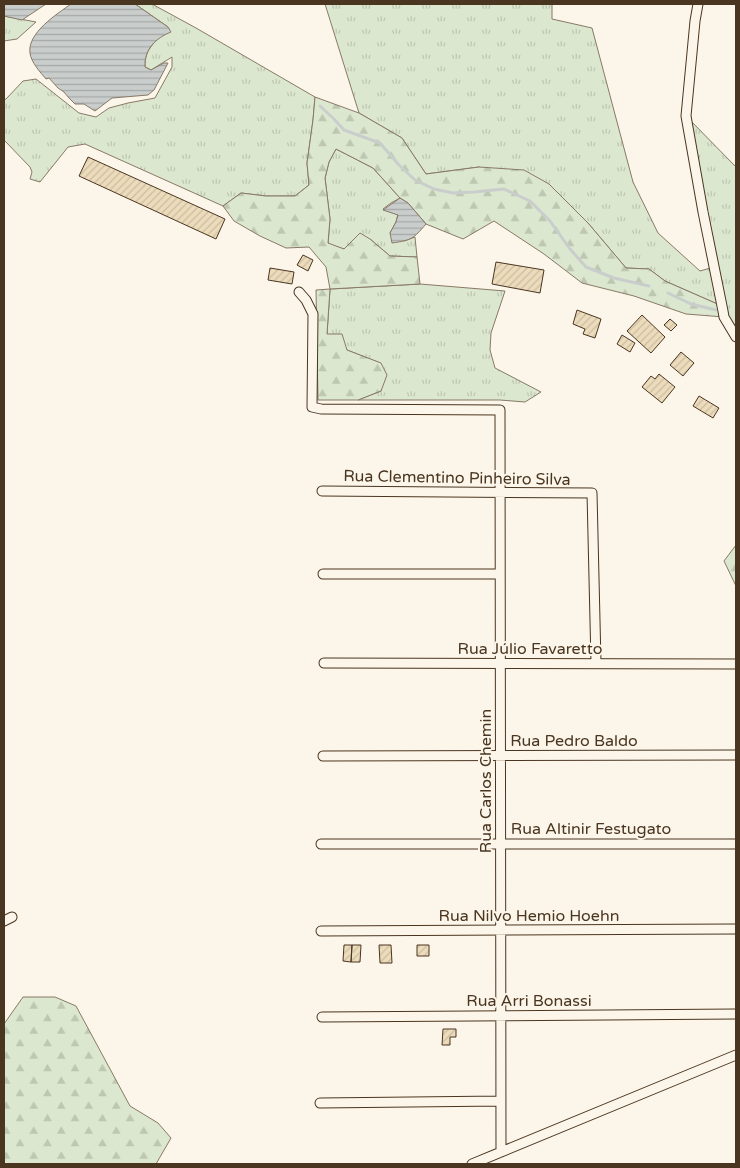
<svg xmlns="http://www.w3.org/2000/svg" width="740" height="1168" viewBox="0 0 740 1168" font-family="'Varela Round',sans-serif">
<style>
.grass{fill:url(#grass-tufts);stroke:#887966}
.forest{fill:url(#forest-firs);stroke:#887966}
.water{fill:url(#water-rules);stroke:#887966}
.lines{fill:none;stroke-linecap:round;stroke-linejoin:round}
.stream{stroke:#c9cecd;stroke-width:3}
.building{fill:url(#building-hatch);stroke:#4a3520}
.minor-casing{stroke:#4a3520;stroke-width:11}
.minor{stroke:#fbf6e9;stroke-width:9}
.labels{text-anchor:middle;stroke-width:4;stroke-linejoin:round;paint-order:stroke}
.street-label{font-size:16px;fill:#4a3520;stroke:#fbf6e9}
</style>
<defs>
<pattern id="grass-tufts" width="24" height="20" patternUnits="userSpaceOnUse" patternTransform="scale(1.25)"><rect width="24" height="20" fill="#dce7d0"/><path d="M3 7l-1-3M5 7V3M7 7l1-3M15 17l-1-3M17 17v-4M19 17l1-3" fill="none" stroke="#bec7b2"/></pattern>
<pattern id="forest-firs" width="22" height="20" patternUnits="userSpaceOnUse" patternTransform="scale(1.25)"><rect width="22" height="20" fill="#dce7d0"/><path d="M5 1l3.5 6h-7zM16 11l3.5 6h-7z" fill="#bec7b2"/></pattern>
<pattern id="water-rules" width="6" height="5" patternUnits="userSpaceOnUse" patternTransform="scale(1.25)"><rect width="6" height="5" fill="#c9cecd"/><path d="M0 2.5h6" fill="none" stroke="#a5a8a6"/></pattern>
<pattern id="building-hatch" width="6" height="6" patternUnits="userSpaceOnUse" patternTransform="scale(1.25)"><rect width="6" height="6" fill="#ecdcbc"/><path d="M-1 1l2-2M0 6l6-6M5 7l2-2" fill="none" stroke="#ccbda1"/></pattern>
</defs>
<rect width="100%" height="100%" fill="#fbf6e9"/>
<path class="grass" d="M135,4h17l44,24 119,69 -2,23 -6,43 2,22 -14,11h-29l-25,-3 -18,13 -138,-62 -17,3 -28,35 -10,-3 2,-7 -2,-5 -26,-27v-40l2,-1 17,-18 13,-2 43,34 17,4 13,-9 19,-5 27,-5 17,-31v-10l-21,13 -6,-3c-1,-20 13,-26 23,-40z
M325,4h227v15l40,9 41,154 25,51 42,38 14,-4 -28,-151 50,51v170l-14,-31 -57,-25 -16,-12 -23,-1 -38,-45 -109,-56 -53,7 -24,-36 -43,-25z
M4,16l32,6 -19,17 -13,2z
M336,149l37,19 27,30 -9,5 -8,6 15,5 -2,8 -6,11 14,8 11,-4 2,20 -27,-1 -20,-17 -26,10 -16,-5 2,-25 -5,-41 4,-16z
M420,284l85,7 -14,42 -1,17 5,18 46,24 -16,10 -25,-2h-142l23,-9 -1,-28 -33,-13 -20,-16 3,-45z"/>
<path class="forest" d="M315,97l44,16 43,25 24,36 53,-7 45,3 25,14 39,39 38,45 23,1 16,12 57,25 2,11 -38,-3 -52,-18 -52,-13 -38,-29 -50,-33 -31,18 -37,-15 -18,-21 -8,-5 -27,-30 -37,-19 -7,13 -4,16 5,41 -2,24 16,6 16,-16 10,6 20,17 27,1 3,27 -90,5 -3,45h15l5,16 34,13 6,12 -6,16 -23,9h-40l-2,-110 14,-1 -4,-22 -17,-20 -23,1 -26,-12 -26,-15 -11,-15 18,-13 25,3h29l14,-11 -2,-22 6,-43z
M736,545v41l-12,-25z
M23,997h32l21,9 54,100 28,17 13,15 -15,26h-152v-140z"/>
<path class="water" d="M4,4h42l-24,16 -18,-4z
M71,4h64l33,23 3,5c-15,6 -27,17 -26,35l6,3 13,-7h4l-14,27 -6,5 -36,3 -17,13 -11,-7h-9l-6,-6 -5,-6 -6,-4 -9,-10 -3,1c-6,-7 -15,-17 -16,-26 -3,-20 27,-39 41,-49z
M400,198l8,5 18,21c-13,15 -14,16 -34,19l-2,-10 6,-11 2,-7 -15,-5z"/>
<g class="lines">
<path class="stream" d="M320,106l14,13 10,11 36,13 19,22 16,15 19,9 19,4 21,-1 30,-3 26,12 20,20 20,28 16,18 28,11 35,8
M668,293l23,11 25,6"/>
</g>
<path class="building" d="M88,157l137,62 -9,20 -137,-63z
M303,255l10,5 -5,11 -11,-6z
M496,262l48,8 -4,23 -48,-9z
M270,268l24,4 -2,12 -24,-4z
M577,310l24,9 -6,19 -12,-4 2,-5 -12,-5z
M642,315l23,22 -14,16 -24,-22z
M670,319l7,6 -6,6 -7,-6z
M622,335l13,8 -5,9 -13,-8z
M681,352l13,11 -11,13 -13,-11z
M659,374l16,13 -13,16 -20,-16 9,-11 4,3z
M699,396l20,12 -6,10 -20,-12z
M344,945h8l-1,17 -8,-1z
M352,945h9l-1,17h-9z
M379,945h12l1,18h-12z
M417,945h12v11h-12z
M443,1029h13v8h-6v8h-8z"/>
<g class="lines">
<defs>
<path id="minor" d="M698,4l-3,17 -9,95 17,96 20,99 1,6 12,20
M299,292l7,8 7,14 -1,93 9,2 179,1 1,742
M322,491l270,2 4,170
M323,574h177
M324,663l412,1
M323,756l413,-1
M321,844h415
M4,921l8,-4
M321,931l415,-2
M322,1017l414,-3
M320,1103l181,-2
M472,1164l264,-109"/>
</defs>
<use href="#minor" class="minor-casing"/>
<use href="#minor" class="minor"/>
</g>
<g class="labels">
<g class="street-label">
<text transform="translate(457 477) rotate(1)" y="6">Rua Clementino Pinheiro Silva</text>
<text x="530" y="654">Rua Júlio Favaretto</text>
<text x="574" y="746">Rua Pedro Baldo</text>
<text transform="translate(485 781) rotate(-90)" y="6">Rua Carlos Chemin</text>
<text x="591" y="834">Rua Altinir Festugato</text>
<text x="529" y="921">Rua Nilvo Hemio Hoehn</text>
<text x="529" y="1006">Rua Arri Bonassi</text>
</g>
</g>
<rect width="740" height="1168" fill="none" stroke="#4a3520" stroke-width="10"/>
</svg>
